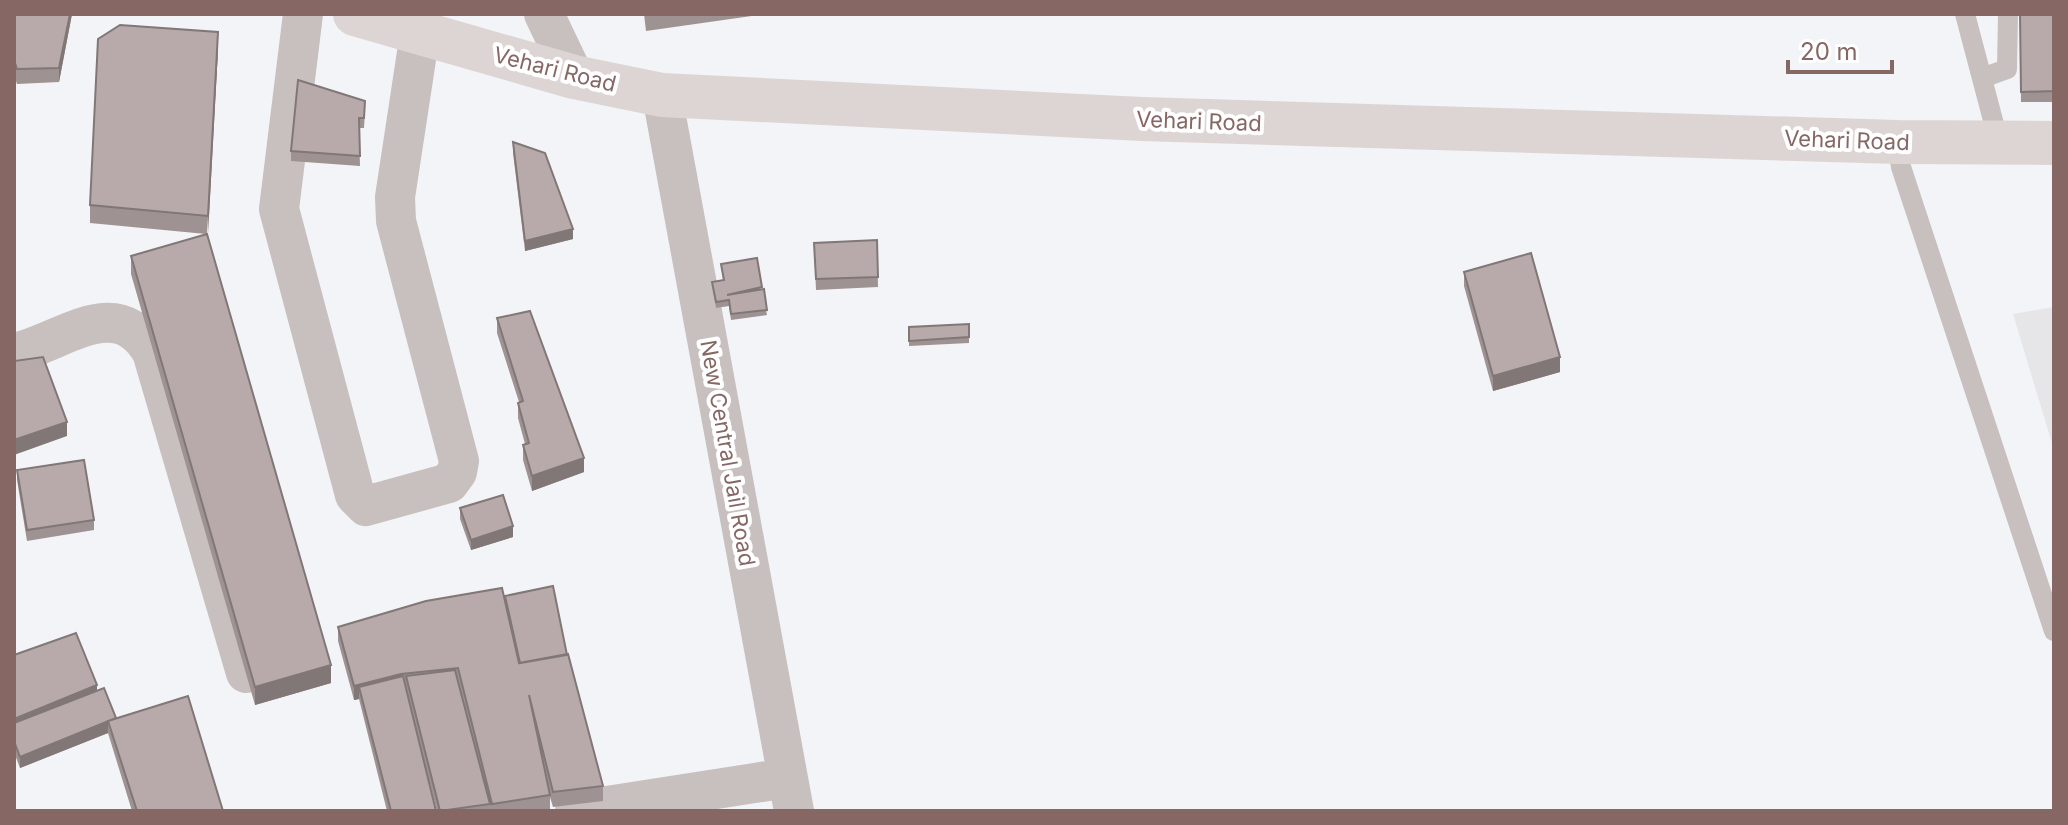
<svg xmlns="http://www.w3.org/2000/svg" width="2068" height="825" viewBox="0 0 2068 825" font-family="Inter,sans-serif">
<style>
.built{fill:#e6e5e7}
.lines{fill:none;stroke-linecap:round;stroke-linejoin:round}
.lane{stroke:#c8c0bf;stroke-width:20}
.street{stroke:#c8c0bf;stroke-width:40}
.primary{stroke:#ddd5d4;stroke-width:44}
.wall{fill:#9e9292}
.shaded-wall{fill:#817777}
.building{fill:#b8aaaa;stroke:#817777;stroke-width:2}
.labels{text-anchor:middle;stroke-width:8;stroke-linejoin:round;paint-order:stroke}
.street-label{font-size:22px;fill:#866764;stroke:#fff}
</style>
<rect width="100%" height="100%" fill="#f3f4f7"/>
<path class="built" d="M2054,307v143l-41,-136z"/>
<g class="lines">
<path class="lane" d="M1965,14l34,129
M1982,78l25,-9 1,-55
M1897,142l4,25 153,464"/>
<path class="street" d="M303,14l-24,195 76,286 11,11 83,-23 8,-11 2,-11 -63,-240 -1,-24 25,-164
M544,14l30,63
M662,95l132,716
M14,353c48,-10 102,-62 138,-1l94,321
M575,811l212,-33"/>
<path class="primary" d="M355,14l219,63 88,18 480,24 755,23 157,1"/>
</g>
<path class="wall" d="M14,14h58l-13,68 -42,2 -2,-6h-1z
M644,14h122l-120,17z
M2020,14h34v88h-33z
M218,50l-11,184 124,449 -76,22 -124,-431v-18l75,-22 -116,-11v-18z
M365,111l-1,17h-5l1,38 -69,-5v-10z
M513,142l60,97 -48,12 -12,-98z
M877,240l1,47 -62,3 -2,-47z
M721,264l41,26 5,25 -36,5 -2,-14 -13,2 -4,-26 11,-2z
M1464,272l96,100 -67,19 -29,-105z
M497,318l87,154 -52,19 -9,-31v-15l2,-1 -7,-26v-15l1,-1 -22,-69z
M969,324v19l-60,3v-19z
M17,470l77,50v10l-67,11 -10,-61z
M460,508l53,29 -42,13 -11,-31z
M505,601l62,54 36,131v15l-50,6 -3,-10v13l-6,1h-54v-2v2h-53l-18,-69 17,69h-49l-28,-112 -5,1 -16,-59v-14z
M14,655l83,35 19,28 107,93h-91l-24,-78 -88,35 -6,-16z"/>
<path class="shaded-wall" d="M70,14h2l-13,68v-14z
M218,32v18l-10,184v-18z
M573,229v10l-48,12v-10z
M1560,357v15l-67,19v-15z
M67,422v14l-53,19v-15z
M584,458v14l-52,19v-15z
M513,526v11l-42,13v-10z
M331,665v18l-76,22v-18z
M401,674v15l-42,-2v12l-5,1v-14z
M97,685v15l-83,33v-14z
M108,722v11l-88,35v-11z"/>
<path class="building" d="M14,14h56l-11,54 -42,1 -2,-6h-1z
M2020,14h34v77l-33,1z
M120,25l98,7 -10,184 -118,-11 8,-166z
M298,80l67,21 -1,17h-5l1,38 -69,-5z
M513,142l32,11 28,76 -48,12z
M207,234l124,431 -76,22 -124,-431z
M877,240l1,37 -62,2 -2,-36z
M1531,253l29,104 -67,19 -29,-104z
M757,258l5,29 -35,8 37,-6 3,21 -36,4 -2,-14 -13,2 -4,-20 12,-2 -3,-16z
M530,311l54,147 -52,18 -9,-31 6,-2 -11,-40 5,-2 -26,-83z
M969,324v13l-60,4v-14z
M43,357l24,65 -53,18v-79z
M84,460l10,60 -67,10 -10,-60z
M503,495l10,31 -42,14 -11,-32z
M553,586l14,69 -47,8 -15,-67z
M502,588l17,75 49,-9 35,132 -50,6 -24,-97 21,100 -58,9 -34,-136 -57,6 -47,12 -16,-59 88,-26z
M76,633l21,52 -83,34v-64z
M455,670l35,134 -50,7 -34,-135z
M403,676l33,135h-45l-32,-124z
M104,688l12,30 -96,39 -6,-16v-18z
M188,696l35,115h-86l-29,-90z"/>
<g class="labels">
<g class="street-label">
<text transform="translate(555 69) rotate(14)" y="8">Vehari Road</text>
<text transform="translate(1199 121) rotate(2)" y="8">Vehari Road</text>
<text transform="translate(1847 140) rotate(2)" y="8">Vehari Road</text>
<text transform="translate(728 453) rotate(80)" y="8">New Central Jail Road</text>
</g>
</g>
<rect width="2068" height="825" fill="none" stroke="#866764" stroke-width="32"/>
<path d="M1788 60v12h104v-12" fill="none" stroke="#866764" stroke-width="4"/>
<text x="1800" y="60" font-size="24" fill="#866764" stroke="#ffffff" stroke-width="6" paint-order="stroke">20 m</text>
</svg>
